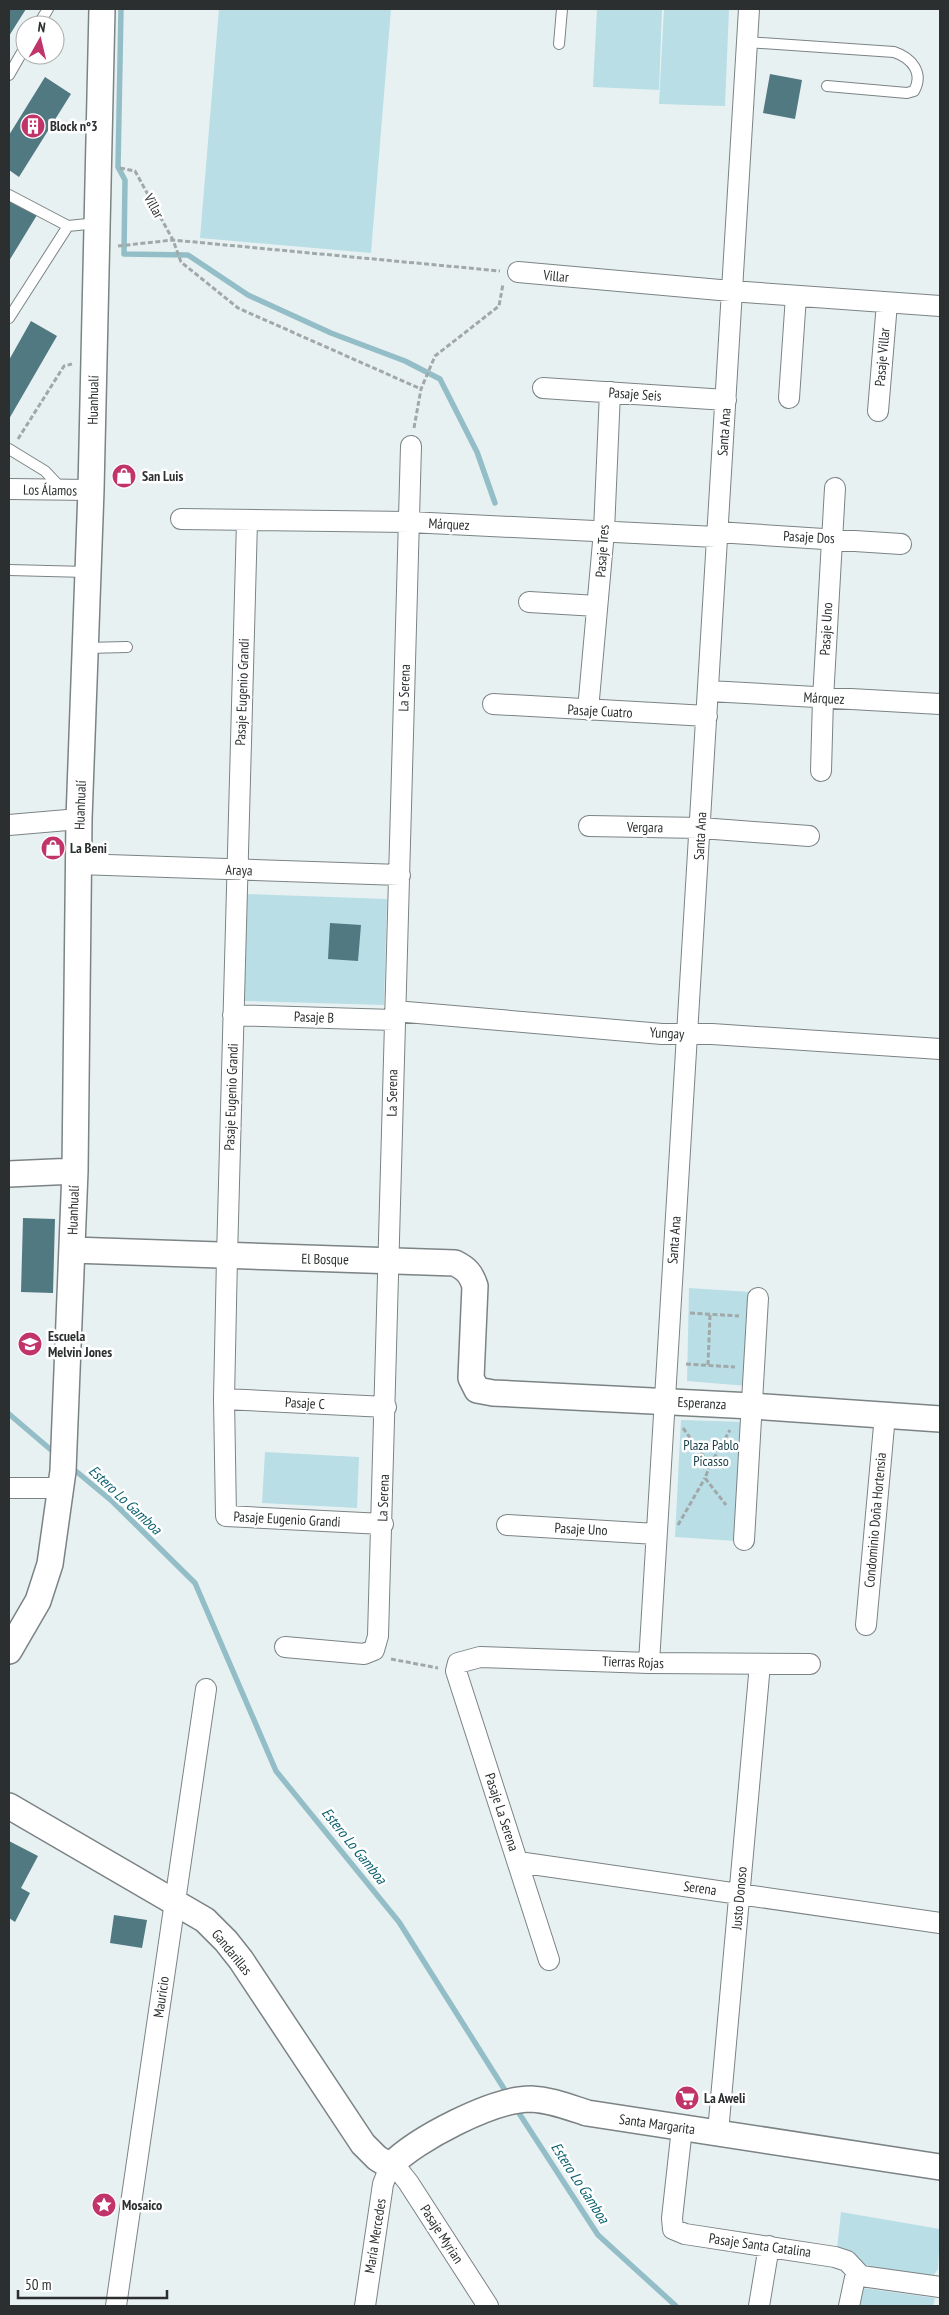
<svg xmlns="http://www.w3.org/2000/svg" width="949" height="2315" viewBox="0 0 949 2315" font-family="'PT Sans Narrow',sans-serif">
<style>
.green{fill:#b9dee6}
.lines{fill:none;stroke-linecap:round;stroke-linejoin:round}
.stream{stroke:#94bec7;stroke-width:5.5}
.building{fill:#517982}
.service-casing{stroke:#7c8385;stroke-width:12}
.minor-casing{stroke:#7c8385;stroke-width:22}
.tertiary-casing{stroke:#7c8385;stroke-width:28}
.path{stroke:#a1a8a9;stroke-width:3;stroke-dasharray:5 2.5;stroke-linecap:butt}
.service{stroke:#fff;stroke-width:10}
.minor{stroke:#fff;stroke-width:20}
.tertiary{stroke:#fff;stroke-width:25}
.labels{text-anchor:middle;stroke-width:5;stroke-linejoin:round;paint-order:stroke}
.poi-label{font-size:14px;font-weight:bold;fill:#2c2f30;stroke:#fff;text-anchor:start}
.street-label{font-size:14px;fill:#2c2f30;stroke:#fff}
.park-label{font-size:14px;fill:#173e46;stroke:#fff}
.water-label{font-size:15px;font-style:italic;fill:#0c6270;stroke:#fff}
</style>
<rect width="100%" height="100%" fill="#e8f1f2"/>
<path class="green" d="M219,9h172l-20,244 -171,-15z
M597,9h65l-3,81 -66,-3z
M664,9h65l-4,97 -66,-2z
M247,894l140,5 -3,106 -140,-4z
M689,1288l62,4 -4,94 -60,-5z
M681,1420l65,2 -10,119 -61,-4z
M265,1452l94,5 -2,51 -95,-5z
M841,2212l99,17 -2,40 -5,7 -71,-8 -11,-16 -14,-3z
M862,2288l73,10 -2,8h-76z"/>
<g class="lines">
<path class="stream" d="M121,9l-3,158 7,13 -1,74 64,1 60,40 83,38 74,28 35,18 37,73 18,51
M9,1414l48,41
M71,1467l42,35 82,81 81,188 123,151 109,173
M515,2107l83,128 78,71"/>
</g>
<path class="building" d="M9,9h17l-17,27z
M770,74l32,6 -7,39 -32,-6z
M45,77l26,17 -52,83 -10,-7v-35z
M9,199l28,16 -28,46z
M31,321l26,15 -48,83v-59z
M330,923l31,2 -3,36 -30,-2z
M23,1218l32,1 -2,74 -32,-1z
M9,1841l29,15 -17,32 9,5 -15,29 -6,-4z
M114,1915l33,5 -5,28 -32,-5z"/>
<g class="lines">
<defs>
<path id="service" d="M38,25l10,-16
M747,42l147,10c18,6 30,21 20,39l-7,2 -80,-7
M559,44l3,-35
M9,75l16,-28
M9,195l59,31
M9,318l59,-92 29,-3
M9,449l36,22 17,18
M9,570l78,2
M86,648l41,-1"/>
<path id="minor" d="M518,272l213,19 209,15
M543,388l183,12
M789,398l7,-102
M878,411l9,-108
M9,489l82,1
M181,519l228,3 307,15
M247,521l-20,736 -3,142 2,117 157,8
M717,532l184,12
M529,602l68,4
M709,691l231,13
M493,704l214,12
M588,710l16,-179 6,-139
M821,771l2,-72 12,-211
M9,825l70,-6
M589,826l112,2 108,8
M78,864l322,11
M395,1011l267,23h50l228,15
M233,1015l161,5
M224,1399l162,8
M9,1488h52
M507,1525l149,9
M744,1540l14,-242
M866,1625l19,-210
M285,1647l79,7 10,-4 4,-14 33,-1190
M649,1663l100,-1654
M518,1862l422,61
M549,1960l-93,-289 2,-8 22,-6 169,6 161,1
M682,2128l-10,90 1,11 12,5 150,23 12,4 14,15 79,11
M718,2132l42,-468
M116,2306l90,-617
M365,2306l18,-122 7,-18 10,6 8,10 80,124
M759,2306l10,-60
M849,2306l7,-33"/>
<path id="tertiary" d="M9,1174l66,-3
M72,1250l383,13c12,6 16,11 20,23l-4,92 6,12 16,3 259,13 188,13
M9,1651l29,-50 12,-37 13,-93 12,-300 4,-352 12,-329 11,-481
M9,1806l196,114 21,21 15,19 122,184 14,14 13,8c26,-27 103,-67 141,-67 20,1 37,8 56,14l353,54"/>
</defs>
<use href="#service" class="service-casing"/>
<use href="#minor" class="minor-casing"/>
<use href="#tertiary" class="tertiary-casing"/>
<path class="path" d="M120,168l15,3 38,69 8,22 57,46 183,81
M118,246l55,-6 327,31
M414,428l7,-39 14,-33 64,-50 4,-22
M18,439l46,-73 8,-2
M690,1313l49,3
M686,1364l49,3
M708,1365l2,-50
M683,1428l27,37 -5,13 21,27
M710,1465l20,-35
M678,1525l27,-47
M391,1659l47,9"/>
<use href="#service" class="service"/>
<use href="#minor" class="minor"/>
<use href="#tertiary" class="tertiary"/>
</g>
<defs>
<symbol id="building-disc" viewBox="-11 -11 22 22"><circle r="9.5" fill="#c03469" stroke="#fff"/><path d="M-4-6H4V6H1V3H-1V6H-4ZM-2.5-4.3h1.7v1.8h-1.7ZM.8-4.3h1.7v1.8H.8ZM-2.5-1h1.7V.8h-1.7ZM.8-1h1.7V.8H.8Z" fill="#fff"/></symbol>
<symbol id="shop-disc" viewBox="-11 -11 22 22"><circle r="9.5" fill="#c03469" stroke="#fff"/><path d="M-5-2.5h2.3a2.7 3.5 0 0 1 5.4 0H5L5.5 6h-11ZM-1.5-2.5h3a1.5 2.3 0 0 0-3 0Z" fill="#fff"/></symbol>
<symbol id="school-disc" viewBox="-11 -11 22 22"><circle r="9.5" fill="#c03469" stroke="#fff"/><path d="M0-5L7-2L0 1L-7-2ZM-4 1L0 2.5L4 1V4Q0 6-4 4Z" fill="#fff"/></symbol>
<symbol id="supermarket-disc" viewBox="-11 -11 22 22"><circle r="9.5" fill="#c03469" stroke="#fff"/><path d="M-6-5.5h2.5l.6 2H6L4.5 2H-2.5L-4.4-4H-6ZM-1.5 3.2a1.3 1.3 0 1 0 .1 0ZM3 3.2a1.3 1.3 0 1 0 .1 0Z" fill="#fff"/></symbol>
<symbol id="sight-disc" viewBox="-11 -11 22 22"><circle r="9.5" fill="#c03469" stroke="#fff"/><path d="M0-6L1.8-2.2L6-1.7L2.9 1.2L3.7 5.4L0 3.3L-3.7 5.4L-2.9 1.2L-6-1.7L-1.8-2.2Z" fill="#fff"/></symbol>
</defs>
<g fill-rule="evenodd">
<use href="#building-disc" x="19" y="112" width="28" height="28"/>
<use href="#shop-disc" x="110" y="462" width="28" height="28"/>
<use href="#shop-disc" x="39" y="834" width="28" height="28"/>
<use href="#school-disc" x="16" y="1330" width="28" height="28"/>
<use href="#supermarket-disc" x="673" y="2084" width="28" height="28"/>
<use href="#sight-disc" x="90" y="2191" width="28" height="28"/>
</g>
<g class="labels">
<g class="poi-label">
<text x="50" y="131">Block n°3</text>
<text x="142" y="481">San Luis</text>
<text x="70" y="853">La Beni</text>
<text x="48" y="1341">Escuela<tspan x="48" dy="16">Melvin Jones</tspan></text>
<text x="704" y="2103">La Aweli</text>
<text x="122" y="2210">Mosaico</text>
</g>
<g class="street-label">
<text transform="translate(154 206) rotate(61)" y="5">Villar</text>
<text transform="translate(556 276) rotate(5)" y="5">Villar</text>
<text transform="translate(882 357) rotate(-85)" y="5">Pasaje Villar</text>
<text transform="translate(635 394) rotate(4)" y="5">Pasaje Seis</text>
<text transform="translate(93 400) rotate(-89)" y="5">Huanhualí</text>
<text transform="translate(724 432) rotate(-86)" y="5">Santa Ana</text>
<text transform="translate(50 490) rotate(1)" y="5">Los Álamos</text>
<text transform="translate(449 524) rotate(3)" y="5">Márquez</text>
<text transform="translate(809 537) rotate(3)" y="5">Pasaje Dos</text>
<text transform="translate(602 551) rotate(-86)" y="5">Pasaje Tres</text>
<text transform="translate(826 629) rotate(-87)" y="5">Pasaje Uno</text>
<text transform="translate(404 688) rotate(-88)" y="5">La Serena</text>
<text transform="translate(242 692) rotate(-88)" y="5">Pasaje Eugenio Grandi</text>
<text transform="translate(824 698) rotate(3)" y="5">Márquez</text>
<text transform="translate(600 711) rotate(3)" y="5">Pasaje Cuatro</text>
<text transform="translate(80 805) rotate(-88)" y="5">Huanhualí</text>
<text transform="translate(645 827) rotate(1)" y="5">Vergara</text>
<text transform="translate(700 836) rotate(-87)" y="5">Santa Ana</text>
<text transform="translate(239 870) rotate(2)" y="5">Araya</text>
<text transform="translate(314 1017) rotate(2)" y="5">Pasaje B</text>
<text transform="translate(667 1033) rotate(3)" y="5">Yungay</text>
<text transform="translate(392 1093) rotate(-89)" y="5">La Serena</text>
<text transform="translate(231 1097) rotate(-88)" y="5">Pasaje Eugenio Grandi</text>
<text transform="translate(73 1210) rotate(-88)" y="5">Huanhualí</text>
<text transform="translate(674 1240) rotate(-86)" y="5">Santa Ana</text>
<text transform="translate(325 1259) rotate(1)" y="5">El Bosque</text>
<text transform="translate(305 1403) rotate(3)" y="5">Pasaje C</text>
<text transform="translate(702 1403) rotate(3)" y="5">Esperanza</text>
<text transform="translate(383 1498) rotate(-88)" y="5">La Serena</text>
<text transform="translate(287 1519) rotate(3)" y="5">Pasaje Eugenio Grandi</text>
<text transform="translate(875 1520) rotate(-85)" y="5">Condominio Doña Hortensia</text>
<text transform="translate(581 1529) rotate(3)" y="5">Pasaje Uno</text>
<text transform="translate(633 1662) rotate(2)" y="5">Tierras Rojas</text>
<text transform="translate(502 1812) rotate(72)" y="5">Pasaje La Serena</text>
<text transform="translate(700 1888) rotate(8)" y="5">Serena</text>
<text transform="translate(739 1898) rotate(-85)" y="5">Justo Donoso</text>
<text transform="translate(232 1952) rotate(51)" y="5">Gandarillas</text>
<text transform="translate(161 1997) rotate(-82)" y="5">Mauricio</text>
<text transform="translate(657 2124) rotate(8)" y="5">Santa Margarita</text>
<text transform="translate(442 2234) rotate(57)" y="5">Pasaje Myrian</text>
<text transform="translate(375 2236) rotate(-81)" y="5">María Mercedes</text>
<text transform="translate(760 2245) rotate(8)" y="5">Pasaje Santa Catalina</text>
</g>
<g class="park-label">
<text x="711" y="1450">Plaza Pablo<tspan x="711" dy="16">Picasso</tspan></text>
</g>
<g class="water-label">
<text transform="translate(125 1500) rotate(43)" y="5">Estero Lo Gamboa</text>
<text transform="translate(354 1846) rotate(51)" y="5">Estero Lo Gamboa</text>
<text transform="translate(580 2183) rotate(57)" y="5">Estero Lo Gamboa</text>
</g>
</g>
<rect width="949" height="2315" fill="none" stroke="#2c2f30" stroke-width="20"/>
<g transform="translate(40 40) rotate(8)"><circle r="24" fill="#ffffff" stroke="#abacac"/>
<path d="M0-4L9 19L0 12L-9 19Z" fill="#c03469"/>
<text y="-8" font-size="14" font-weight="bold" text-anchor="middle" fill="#2c2f30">N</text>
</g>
<path d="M18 2290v8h149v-8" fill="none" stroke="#2c2f30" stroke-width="2.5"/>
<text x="25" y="2290" font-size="15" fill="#2c2f30" stroke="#ffffff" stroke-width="4" paint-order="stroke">50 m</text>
</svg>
